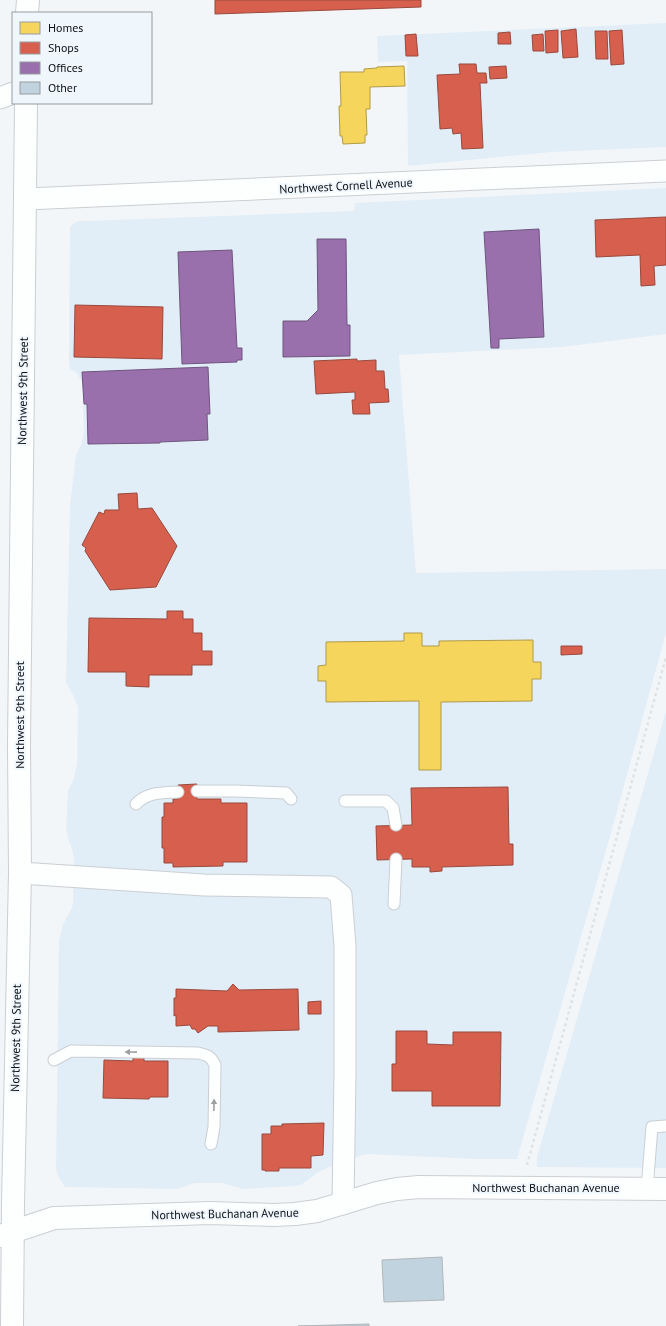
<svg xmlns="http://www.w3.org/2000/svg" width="666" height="1326" viewBox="0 0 666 1326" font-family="'PT Sans',sans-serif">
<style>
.built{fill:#e2eef7}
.homes{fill:#f6d55c;stroke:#b09a47}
.shops{fill:#d6604d;stroke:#99493d}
.offices{fill:#9970ab;stroke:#6f547f}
.building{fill:#c2d3e0;stroke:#b1b6b9}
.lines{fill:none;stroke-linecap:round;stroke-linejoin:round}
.lane-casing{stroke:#cacfd3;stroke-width:13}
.street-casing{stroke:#cacfd3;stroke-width:23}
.secondary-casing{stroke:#cacfd3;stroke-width:24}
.primary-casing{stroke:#cacfd3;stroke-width:24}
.path{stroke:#e0e2e2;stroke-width:2.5;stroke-dasharray:3 3;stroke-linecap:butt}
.lane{stroke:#fdfefe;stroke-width:11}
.street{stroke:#fdfefe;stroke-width:21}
.secondary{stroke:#fdfefe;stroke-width:22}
.primary{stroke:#fdfefe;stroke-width:22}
.oneway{fill:#9da0a2}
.labels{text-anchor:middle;stroke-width:4;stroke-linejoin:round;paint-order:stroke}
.street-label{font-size:12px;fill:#0c1217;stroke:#f0f7fc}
</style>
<rect width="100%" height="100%" fill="#f3f6f9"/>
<path class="built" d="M666,23v124l-114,5 -144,14 -1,-105 -29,1 -1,-26z
M666,188v146l-104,13 -163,8 17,218 250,-4v64l-55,200 -94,326h-40l-110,-5 -29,9 -21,10 -16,12 -8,1 -50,3 -21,-6h-27l-18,6 -112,-2 -7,-11 -2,-7 3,-229 4,-16 9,-16 1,-7 1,-42 -2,-10 -4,-11 -2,-10 2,-37 6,-13 3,-14 1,-57 -4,-10 -8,-15 4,-177 6,-50 5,-10 3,-14 -2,-49 -6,-10 -5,-2 -2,-5 1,-138 3,-3 5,-3h8l268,-10 1,-8z
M666,711v457l-129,-1v-10z"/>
<path class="homes" d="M404,66l1,20 -35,1v22h-4l1,26h-2v8l-22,1 -1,-8h-2l-1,-30h2l-1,-34h24v-3l13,-1v-1z
M404,633h18v13h17v-5l94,-1v22h8v17h-9v22l-91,1v68h-22v-69l-93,1v-21h-8v-15l8,-1v-23l78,-1z"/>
<path class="shops" d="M215,0h206v7l-206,7z
M576,29l2,28 -15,1 -2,-27z
M558,30v22l-12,1 -1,-22z
M622,30l2,34 -13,1 -2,-34z
M595,31h12l1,28h-12z
M510,32l1,12h-13v-11z
M416,34l2,22h-12l-1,-21z
M543,34l1,17h-11l-1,-16z
M459,64h17l1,9h9l1,10h-7l3,65 -21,1 -1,-16 -8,1 -1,-6 -12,1 -3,-54 23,-1z
M506,66l1,12 -17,1 -1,-12z
M666,217v48l-12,1 1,19 -14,1 -1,-31 -44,2 -1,-37z
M75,305l88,2 -1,52 -88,-2z
M357,359v2l19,-1v11h8l1,18h3l1,13 -20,1 1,11h-17l-1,-14h3v-8l-39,2 -2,-33z
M137,493l1,16 14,-1 25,38 -21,41 -46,3 -25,-39 1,-3 -4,-3 17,-33 5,2 1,-4h14l-1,-16z
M167,611h16v8h10v14h9v18h10v14h-20v10h-43v12l-23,-1v-14h-38l1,-54 78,1z
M561,646h21v8l-21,1z
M197,784v15h24v4h26v59h-24v4l-50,1v-4h-9v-15h-2v-31h2v-14h9v-4h5v-14z
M508,787l1,57h4v21l-71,2v4l-12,1v-5h-18v-8l-35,1 -1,-34 36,-1 -1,-37z
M233,984l6,6 59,-1 1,41 -81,2v-6h-10l-10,7 -3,-4h-3l-2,-4 -14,1v-11l-2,1v-18h2v-9l51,2z
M321,1001v13h-13v-12z
M396,1031h31v13l26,1v-13h48l-1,74h-68v-15h-40v-27h4z
M133,1055h11v6h24v36h-18l-1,2 -46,-1 1,-38 29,1z
M324,1123l-1,32 -12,1v12h-32v3h-14v-1h-3v-36h9v-8h11v-2z"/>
<path class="offices" d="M539,229l5,108 -45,2v9h-8l-7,-116z
M317,239h29l1,86h3v31l-67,1v-36h24l11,-11z
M232,250l5,98h5v12h-5v2l-55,2 -4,-112z
M208,367l2,47h-3l1,26 -48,2v1l-72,1 -1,-40h-3l-2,-32z"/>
<path class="building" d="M442,1257l2,43 -60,2 -2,-42z
M369,1324v2h-71z"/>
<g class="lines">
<defs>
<path id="lane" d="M197,791h38l51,2 5,6
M345,801h41l7,7 3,17
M136,804c11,-12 26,-11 42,-12
M394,904l2,-45
M54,1060l17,-9 127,2c9,2 13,3 17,12l-1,62 -3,17
M647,1189l5,-62 14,-1"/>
<path id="street" d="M0,98l13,-5
M26,199l640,-28
M20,873l184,12 127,2 10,8 4,51v127l-2,131"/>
<path id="secondary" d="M0,1236l54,-18 157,-5 63,2 21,-1 22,-3 60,-18 20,-4 22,-2 247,2"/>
<path id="primary" d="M27,13l1,-13
M12,1326l1,-122 7,-331 -1,-129 7,-641"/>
</defs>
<use href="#lane" class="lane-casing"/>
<use href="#street" class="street-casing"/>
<use href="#secondary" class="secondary-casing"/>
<use href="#primary" class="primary-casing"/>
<path class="path" d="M527,1165l139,-508"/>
<use href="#lane" class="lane"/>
<use href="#street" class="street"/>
<use href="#secondary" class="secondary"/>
<use href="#primary" class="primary"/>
</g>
<defs><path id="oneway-solid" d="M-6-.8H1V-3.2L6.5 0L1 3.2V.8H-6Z"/></defs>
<g class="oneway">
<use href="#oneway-solid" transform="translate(131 1052) rotate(-179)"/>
<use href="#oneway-solid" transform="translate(214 1105) rotate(-89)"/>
</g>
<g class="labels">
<g class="street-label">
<text transform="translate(346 186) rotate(-3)" y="4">Northwest Cornell Avenue</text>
<text transform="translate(23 391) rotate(-89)" y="4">Northwest 9th Street</text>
<text transform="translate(20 715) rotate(-90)" y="4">Northwest 9th Street</text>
<text transform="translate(16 1038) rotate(-89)" y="4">Northwest 9th Street</text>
<text x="546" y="1192">Northwest Buchanan Avenue</text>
<text transform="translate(225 1214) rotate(-1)" y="4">Northwest Buchanan Avenue</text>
</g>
</g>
<rect x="12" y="12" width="140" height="92" fill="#f0f7fc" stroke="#959ba0"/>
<rect x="20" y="22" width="20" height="12" fill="#f6d55c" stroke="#959ba0"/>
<text x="48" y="32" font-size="12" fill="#0c1217">Homes</text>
<rect x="20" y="42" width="20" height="12" fill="#d6604d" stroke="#959ba0"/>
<text x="48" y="52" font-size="12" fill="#0c1217">Shops</text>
<rect x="20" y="62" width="20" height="12" fill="#9970ab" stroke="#959ba0"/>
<text x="48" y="72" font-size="12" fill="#0c1217">Offices</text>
<rect x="20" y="82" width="20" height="12" fill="#c2d3e0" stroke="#959ba0"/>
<text x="48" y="92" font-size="12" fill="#0c1217">Other</text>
</svg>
